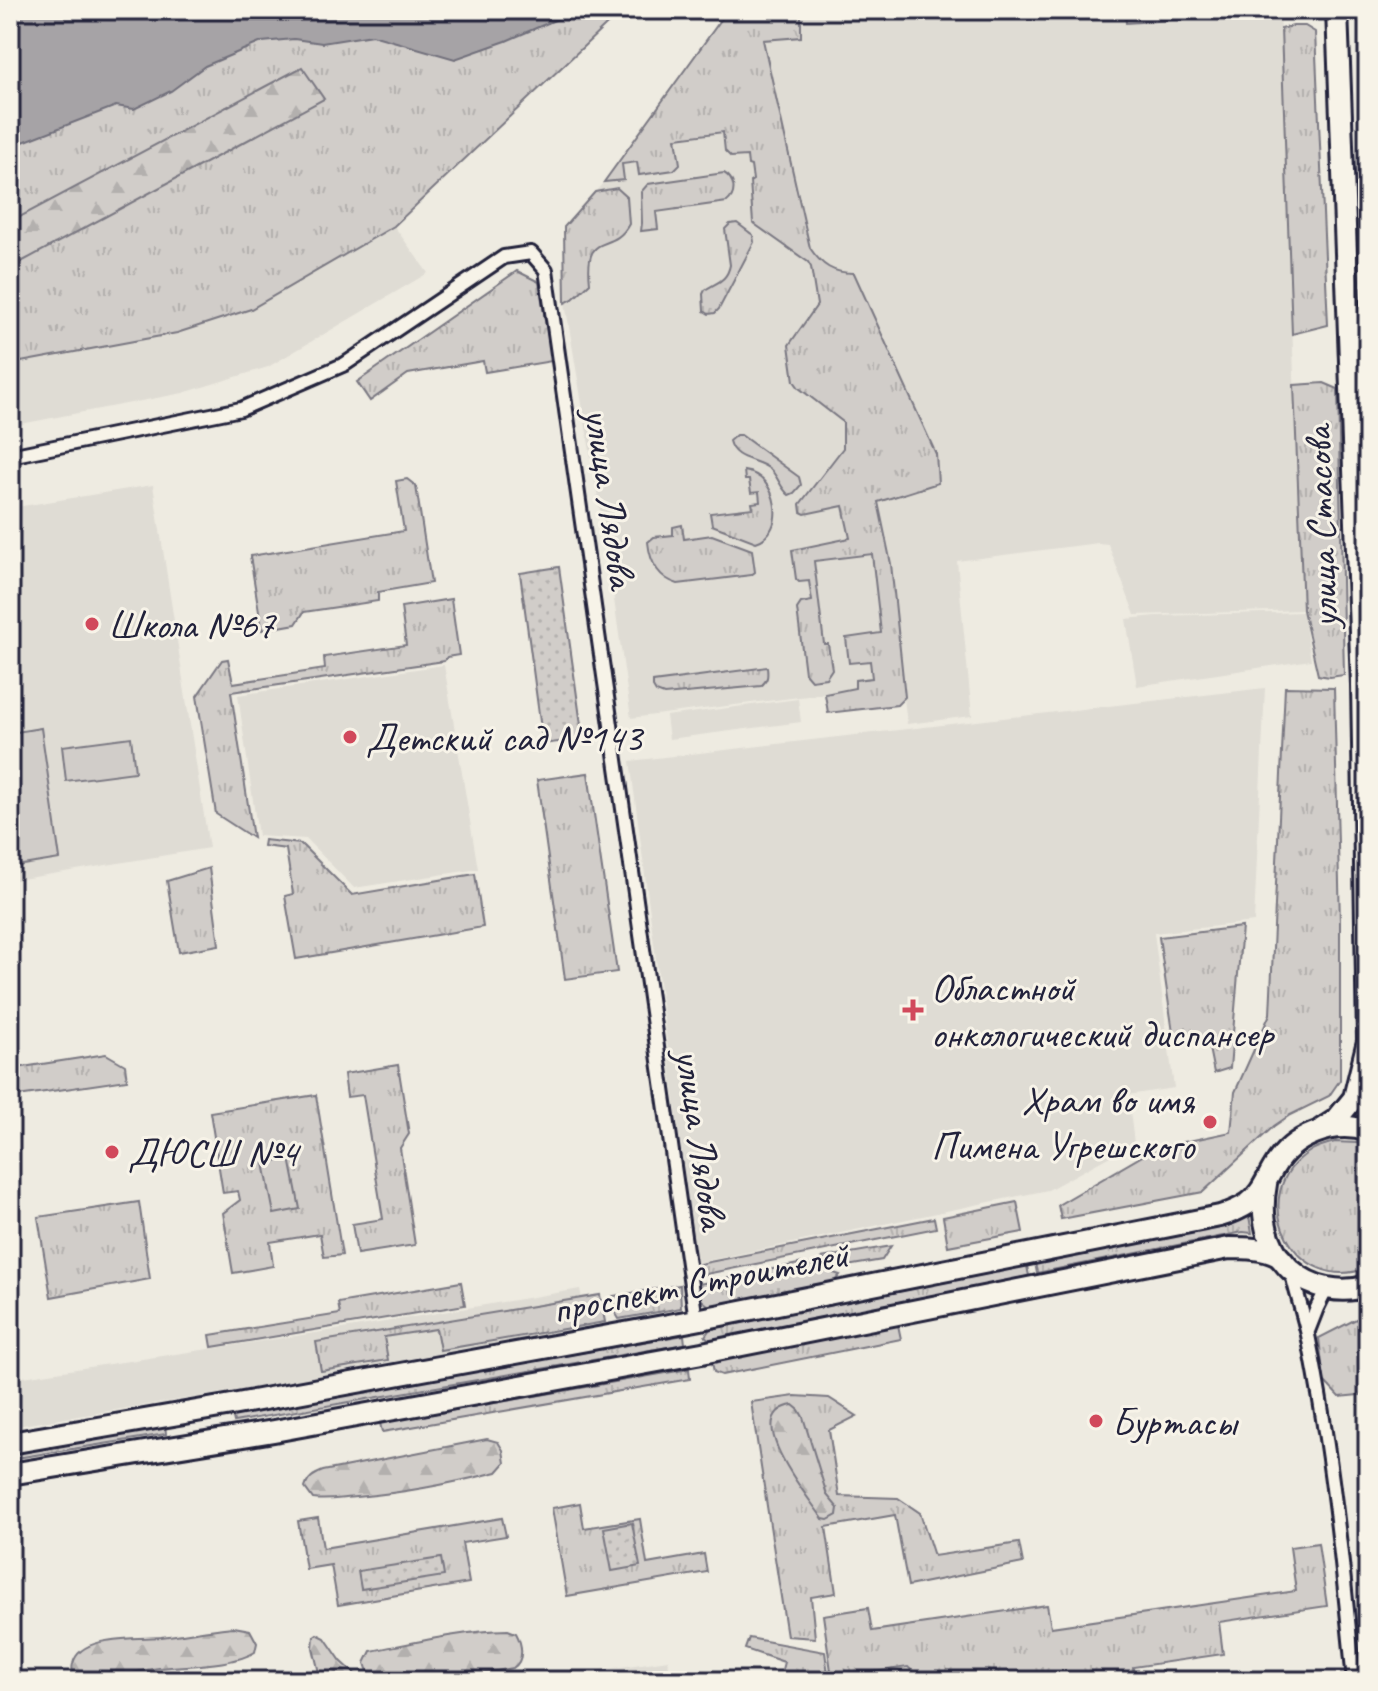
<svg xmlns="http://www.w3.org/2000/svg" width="1378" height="1691" viewBox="0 0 1378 1691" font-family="Caveat,sans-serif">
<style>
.built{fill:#dfdcd4}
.grass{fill:url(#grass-tufts);stroke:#7a7882;stroke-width:2}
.forest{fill:url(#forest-firs);stroke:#7a7882;stroke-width:2}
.park{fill:url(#park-dots);stroke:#7a7882;stroke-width:2}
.pitch{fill:#d1cdc9;stroke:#7a7882;stroke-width:2}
.water{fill:#a6a3a6;stroke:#716f7b;stroke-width:2}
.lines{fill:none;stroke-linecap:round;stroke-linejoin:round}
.street-casing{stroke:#22223b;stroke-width:18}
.primary-casing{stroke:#22223b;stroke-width:26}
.street{stroke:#f7f3e8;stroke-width:12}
.primary{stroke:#f7f3e8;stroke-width:20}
.poi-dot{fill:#d1495b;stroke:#f7f3e8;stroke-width:3}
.labels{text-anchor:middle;stroke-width:6;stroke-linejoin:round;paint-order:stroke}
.street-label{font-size:40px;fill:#22223b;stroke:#f7f3e8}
.poi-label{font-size:40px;fill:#22223b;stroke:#f7f3e8;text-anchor:start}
</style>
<defs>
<pattern id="grass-tufts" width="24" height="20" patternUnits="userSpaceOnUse" patternTransform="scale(2)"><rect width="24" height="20" fill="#d1cdc9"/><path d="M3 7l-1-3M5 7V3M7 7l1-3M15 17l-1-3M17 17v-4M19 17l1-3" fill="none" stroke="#b3b0ae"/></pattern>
<pattern id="forest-firs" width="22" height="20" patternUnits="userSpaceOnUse" patternTransform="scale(2)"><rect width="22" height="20" fill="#d1cdc9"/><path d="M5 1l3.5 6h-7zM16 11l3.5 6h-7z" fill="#b3b0ae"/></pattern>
<pattern id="park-dots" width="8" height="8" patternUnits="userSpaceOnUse" patternTransform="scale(2)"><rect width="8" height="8" fill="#d1cdc9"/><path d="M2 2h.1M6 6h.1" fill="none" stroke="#b3b0ae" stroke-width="1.8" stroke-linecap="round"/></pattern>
</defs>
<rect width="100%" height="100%" fill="#eeebe1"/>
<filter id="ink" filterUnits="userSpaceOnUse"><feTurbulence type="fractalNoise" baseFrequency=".0125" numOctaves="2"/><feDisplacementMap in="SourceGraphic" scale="16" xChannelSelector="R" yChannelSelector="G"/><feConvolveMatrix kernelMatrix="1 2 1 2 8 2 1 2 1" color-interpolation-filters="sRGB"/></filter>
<g filter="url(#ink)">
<path class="built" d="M728,10h552l23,600 -168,5 -27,-71 -10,-1 -141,18 15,155 -65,8 -3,-26 -7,7 -69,8 -4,-19 -193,24 -23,-160 -43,-255 -1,-76 40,-45z
M394,226l34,47 -160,94 -85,26 -173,33v-62l167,-31 74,-24z
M153,485l56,363 -199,33v-373z
M1303,612l8,48 -174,26 -11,-67 30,-3z
M444,665l34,204 -124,19 -48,-49 -48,-3 -20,-141z
M1265,688l-11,234 -100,11 20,155 -46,7 6,48 -86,47 -352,73 -66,-502z
M798,699l3,23 -132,17 -3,-23z
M580,1289l8,40 -328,58 -250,40v-48l345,-52z
M668,1660l3,21h-143z"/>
<path class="grass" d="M10,10h612l-228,216 -143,83 -74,24 -167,31z
M728,10h73v27l-38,3 47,208c12,18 23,25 44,25l82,181 2,29 -60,19 13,62 14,133 -8,8 -69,8 -3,-19 30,-6v-8l17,-2 -2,-17 -21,2 -3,-25 35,-5 -9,-79 -58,7 10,83h4l4,25 -6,9 -15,2 -6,-7 -8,-64 4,-6 11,-2 -3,-20 -10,1 -3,-3 -4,-29 58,-12 -7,-32 -38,8 -4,-2 -1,-8 43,-56v-26l-44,-34 -5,-7 -5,-36 28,-40 -6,-38 -3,-5 -55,-39 -3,-41 3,-2 -2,-14 -3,-1 -1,-9 -16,1 -6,-6 -2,-19 -47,6 4,26 -6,6 -35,5 -2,-13 -15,2 2,16 -20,2z
M1125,10h155v3l-154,10z
M1293,26h12l10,6 13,293 -36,9 -11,-305z
M724,173c11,6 13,21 3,29l-71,10 2,17 -17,2 1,-8 -1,-31 7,-8z
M617,188l10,9 2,27c-17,32 -45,4 -39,59l-17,16 -8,4 -1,-76 31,-35z
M737,223l16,12 1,7 -35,67 -4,4 -6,1 -5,-3 -1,-17 2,-4c12,-8 22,-9 25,-25l-5,-36 5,-5z
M517,271l22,11 13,79 -67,11 -2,-11 -75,13 -38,27 -13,-19z
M1324,383l14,6 6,286 -14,2 -12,-2 -15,-65 -9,-225z
M736,435h5l58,42 2,8 -7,8 -5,2c-9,-7 -11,-19 -19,-26 -14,-11 -36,-8 -41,-28z
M744,471c35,4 43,62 12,71l-44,-17 -2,-12 43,-5 -1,-5 8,-1 -1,-10 -8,1 -2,-13h-4z
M407,479l9,7 15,97 -53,9v9l-74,11 -8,12 -34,6 -12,-74 154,-25 -8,-50z
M682,525l2,14 28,-4 40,15 3,22 -4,3 -73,9c-20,-6 -28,-21 -30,-42l6,-5 19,-2v-8z
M451,599l8,56 -12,2 -3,4 -213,31 22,146 -37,-24 -19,-118 25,-36 6,-1 5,24 92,-14 -1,-12 82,-12 -5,-38z
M767,667c1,9 1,13 -6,19l-97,9 -8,-3 -3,-5v-5z
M1285,687l49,1 6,234v158l-11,16 -39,19 -16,11 -71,66 -142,27 -3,-14 98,-57 75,-16 4,-40 35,-78z
M588,773l29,199 -52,7 -28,-199z
M264,840l37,4 51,51 123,-21 8,53 -187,32 -11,-63 8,-2 -7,-45 -23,-3z
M209,868l10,77 -40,7 -12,-71z
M1242,927l-12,141 -16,5 -6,-30 -33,3 -16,-109z
M106,1054l19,11 2,15 -116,17 6,-29z
M398,1065l11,69 -9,14 15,97 -58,9 -5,-30 31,-5 -20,-124 -16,2 -3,-23z
M316,1095l26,160 -18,2 -4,-23 -50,8 3,24 -40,7 -10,-60 17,-13 -2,-9 -15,2 -13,-81z
M1335,1142l22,1 11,4v120c-70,32 -129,-73 -56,-117 7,-4 15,-6 23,-8z
M139,1202l11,77 -99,18 -13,-80z
M1017,1202l6,30 -75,14 -5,-29z
M1249,1216l3,17 -9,-1 -206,41 -2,-10 202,-41z
M934,1218l2,10 -235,47 -2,-11z
M891,1246l-9,14 -35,6 -26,-8z
M803,1263l37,12 -7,8 -124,23 -11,-9 -4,-12z
M1027,1266l2,10 -319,64 -5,-4 5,-7z
M461,1282l4,23 -253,42 -2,-12 130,-21 -2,-11z
M680,1285l1,23 -62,11 -3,-5 -3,-18z
M600,1295l5,27 -165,28 -4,-21 -52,8 4,23 -67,11 -5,-29z
M1368,1313v81l-29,3 -15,-16 -5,-43z
M898,1325l3,14 -179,36 -8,-3 -2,-10z
M684,1335l1,9 -451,78 -2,-9z
M689,1369l1,10 -308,53 -2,-9z
M795,1396l34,2 28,18 -28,14 10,66 59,2 22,15 14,43 85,-13 4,20 -115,23 -13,-71 -69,12 10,66 -25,4 4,41 -28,-2 -36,-234z
M165,1424l1,10 -156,25v-9z
M580,1503l4,25 56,-9 7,45 57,-10 3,18 -140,24 -15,-88z
M318,1518l5,30 179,-30 4,18 -44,7 7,40 -131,22 -7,-40 -25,4 -8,-48z
M1318,1543l9,63 -108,16 4,32 -90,13 1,14h-211l-15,-14 -76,11 -9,-63 45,-7 4,23 175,-26 4,22 245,-36 -6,-44z
M749,1638l76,14 4,29h-50l5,-19 -39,-13z"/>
<path class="forest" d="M302,67l22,32 -314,169v-46z
M793,1405l6,5 4,7 24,78 11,13 -1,7 -9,5 -5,-1c-14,-21 -85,-105 -30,-114z
M487,1439l11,3 5,8 2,13 -8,9c-47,12 -93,21 -141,25 -15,1 -27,4 -43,2l-8,-11c3,-10 8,-13 18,-17z
M234,1627l16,3 7,13 -2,9c-21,14 -71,13 -96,16 -23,3 -44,11 -67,11 -5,0 -13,0 -17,-4 -3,-3 -3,-8 -2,-11 6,-30 66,-25 88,-27 25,-3 49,-8 73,-10z
M508,1630l8,3c6,11 9,27 -3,35l-73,13h-62l-11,-12 -2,-6 6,-12c46,-9 90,-20 137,-21z
M317,1634l8,4 16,23 22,20h-42l-8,-33 1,-12z"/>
<path class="park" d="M559,567l24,172 -40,5 -23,-171z
M632,1523l8,43 -28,5 -8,-43z
M441,1558l3,18 -83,13 -3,-18z"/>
<path class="pitch" d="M41,728l19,131 -50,8v-134z
M131,737l4,35 -69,9 -4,-35z
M290,1158l10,51 -26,5 -10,-51z"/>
<path class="water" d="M10,10h568l-72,31 -51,18 -83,-24 -50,8 -28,-4 -32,3 -57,24 -34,25 -37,18 -18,-3 -106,41z"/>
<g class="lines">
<defs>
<path id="street" d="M10,456l231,-47 104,-45 159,-107 27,-4 15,17 150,1050
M1291,1270c5,22 12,43 17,65 23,114 35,231 46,346
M1308,1331l9,-23 10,-20"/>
<path id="primary" d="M1337,10l25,675 6,356
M1322,1129l14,-9 18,-22 14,-57
M1266,1184c-5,27 -2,48 12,72
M10,1443l216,-37 470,-86 524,-104c10,-3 20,-7 29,-13 13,-10 17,-23 25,-36 18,-31 60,-48 94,-36
M10,1474l264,-43 428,-78 527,-105c15,0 36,0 49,8 5,4 8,10 13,14 21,19 51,24 77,16"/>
</defs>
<use href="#street" class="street-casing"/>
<use href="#primary" class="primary-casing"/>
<use href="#street" class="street"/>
<use href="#primary" class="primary"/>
</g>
</g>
<g class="poi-dot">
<circle cx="92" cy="624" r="8"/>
<circle cx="350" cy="737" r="8"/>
<path d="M909 998h8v8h8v8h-8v8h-8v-8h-8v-8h8z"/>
<circle cx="1210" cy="1122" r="8"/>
<circle cx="112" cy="1152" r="8"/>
<circle cx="1096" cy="1421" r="8"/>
</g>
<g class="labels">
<g class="street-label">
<text transform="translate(611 498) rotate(82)" y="14">улица Лядова</text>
<text transform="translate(1320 527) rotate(-92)" y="14">улица Стасова</text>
<text transform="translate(702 1139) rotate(82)" y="14">улица Лядова</text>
<text transform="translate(700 1281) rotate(-11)" y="14">проспект Строителей</text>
</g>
<g class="poi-label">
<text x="108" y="638">Школа №67</text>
<text x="366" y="751">Детский сад №143</text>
<text x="931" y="1001">Областной<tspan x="931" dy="46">онкологический диспансер</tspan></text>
<text x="1194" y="1113" text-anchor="end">Храм во имя<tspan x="1194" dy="46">Пимена Угрешского</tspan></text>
<text x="128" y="1166">ДЮСШ №4</text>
<text x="1112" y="1435">Буртасы</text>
</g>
</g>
<rect width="1378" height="1691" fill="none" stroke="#f7f3e8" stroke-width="40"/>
<rect x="20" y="20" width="1338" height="1651" fill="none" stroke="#22223b" stroke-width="3" filter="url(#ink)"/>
</svg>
